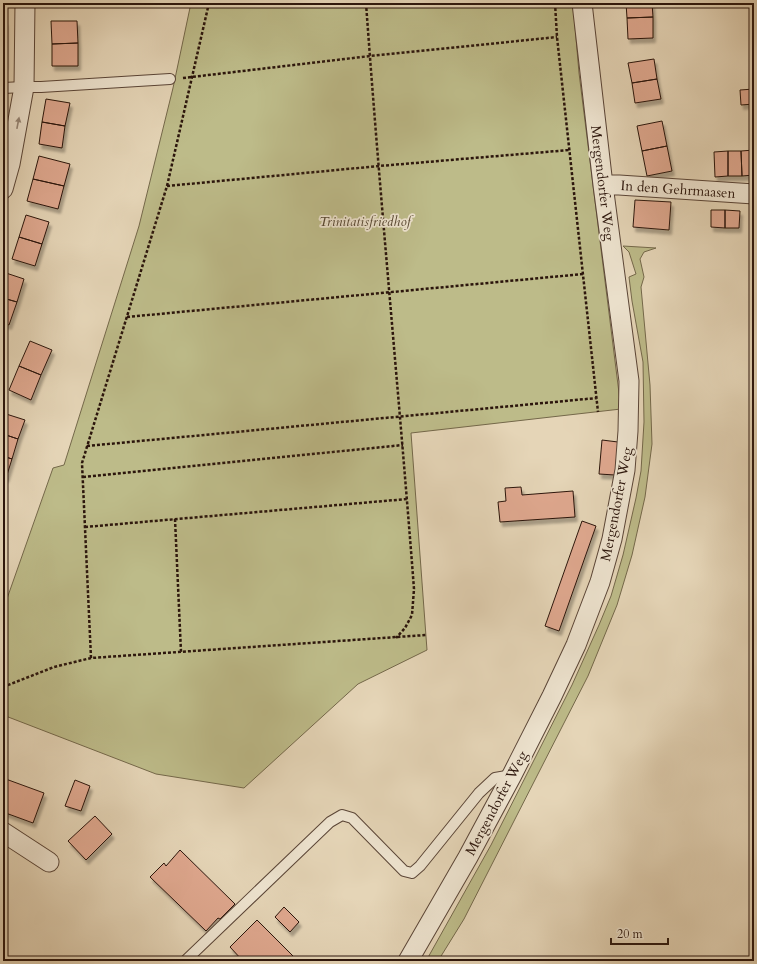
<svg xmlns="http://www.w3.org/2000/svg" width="757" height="964" viewBox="0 0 757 964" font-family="Cardo,serif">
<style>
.green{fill:#bdbb89;stroke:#74684a}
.building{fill:#dfa88f;stroke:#2b150c;filter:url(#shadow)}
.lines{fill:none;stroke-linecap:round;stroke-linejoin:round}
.lane-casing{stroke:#5a4537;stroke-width:12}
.street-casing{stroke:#5a4537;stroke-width:21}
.path{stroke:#2b150c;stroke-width:2.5;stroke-dasharray:3 2;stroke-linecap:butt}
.lane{stroke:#eee4d0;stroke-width:10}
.street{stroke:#eee4d0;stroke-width:19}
.oneway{fill:#968778}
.labels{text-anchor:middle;stroke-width:3.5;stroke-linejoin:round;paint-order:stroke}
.street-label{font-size:14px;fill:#2b150c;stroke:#eee4d0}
.park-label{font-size:14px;font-style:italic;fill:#574732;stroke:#eee4d0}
</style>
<defs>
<filter id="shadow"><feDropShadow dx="2.5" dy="4.5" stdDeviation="1" flood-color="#0004"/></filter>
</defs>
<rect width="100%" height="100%" fill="#e5d5b7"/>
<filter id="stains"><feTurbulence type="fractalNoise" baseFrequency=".005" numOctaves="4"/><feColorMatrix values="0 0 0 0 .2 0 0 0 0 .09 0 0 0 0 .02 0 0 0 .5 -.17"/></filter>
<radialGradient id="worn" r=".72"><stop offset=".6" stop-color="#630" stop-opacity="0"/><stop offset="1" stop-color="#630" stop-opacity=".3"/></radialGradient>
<path class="green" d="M191,3h382l6,70 42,336 -210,24 16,217 -69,34 -114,104 -88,-14 -153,-59v-105l50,-142 11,-3 75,-239 34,-138z
M623,246l33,2 -12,4 -4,7 4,18 -3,10 9,98 2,59 -7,53 -13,58 -15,50 -29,71 -124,243 -26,42h-12l65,-116 81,-160 27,-60 12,-29 12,-41 13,-57 5,-27 3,-49 -1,-60 -11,-61 -3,-24 7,-3 -7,-22z"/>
<path class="building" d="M626,3h26l1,14 -26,1z
M653,17v21l-25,1 -1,-21z
M3,21h2v22h-2z
M51,21h26l1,22 -26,1z
M3,43h2v22h-2z
M78,43v23h-26v-22z
M654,59l3,20 -25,4 -4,-20z
M657,79l4,20 -26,4 -3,-20z
M754,89v15l-13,1 -1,-15z
M46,99l24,4 -5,23 -23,-4z
M662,121l5,25 -25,5 -5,-25z
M42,122l23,4 -3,22 -23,-4z
M667,146l5,25 -25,5 -5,-25z
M754,150v25l-12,1 -1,-25z
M728,151v25l-13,1 -1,-25z
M728,151h13l1,25h-14z
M39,156l31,8 -6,22 -31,-7z
M33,179l31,7 -6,23 -31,-8z
M635,200l36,2 -2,28 -36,-3z
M711,210h14v18l-14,-1z
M725,210l15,1 -1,17h-14z
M754,213v22h-2z
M26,215l23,7 -7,22 -23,-7z
M19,237l23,7 -7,22 -23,-7z
M3,272l21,7 -7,23 -14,-4z
M3,298l14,4 -8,23 -6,-2z
M30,341l22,9 -11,25 -22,-9z
M19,366l22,9 -10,25 -22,-10z
M3,413l22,7 -7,19 -15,-5z
M3,434l15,5 -6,20 -9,-3z
M602,440l16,2 -3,33 -16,-1z
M3,456l9,3 -6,19 -3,-1z
M521,487l1,8 51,-4 2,26 -75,5 -2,-20 8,-1 -1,-13z
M582,521l14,5 -37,105 -14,-5z
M3,778l41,15 -11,30 -30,-11z
M75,780l15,6 -9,25 -16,-5z
M95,816l17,18 -26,26 -18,-19z
M180,850l55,54 -15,15 -2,-1 -12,13 -56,-54 14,-14 2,3z
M284,907l15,15 -9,10 -15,-15z
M257,920l41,41h-55l-13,-14z"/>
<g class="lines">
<defs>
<path id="lane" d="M3,88l21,-1h17l129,-8
M185,961l145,-139 12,-7 10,3 52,53 8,2 8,-7 59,-73 16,-15 17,-3"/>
<path id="street" d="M603,185h16l135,9
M3,189l7,-25 14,-77 1,-84
M3,832l46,30
M408,961l60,-104 44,-82 40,-79 24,-51 24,-63 12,-43 13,-69 3,-39 1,-50 -26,-196 -21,-182"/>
</defs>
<use href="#lane" class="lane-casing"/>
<use href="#street" class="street-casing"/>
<path class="path" d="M366,3c14,196 33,391 48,586l-2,26 -7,13 -9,10
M555,3l2,34 41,375
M183,78l187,-22 187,-19
M167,186l212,-20 190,-16
M127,317l456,-43
M87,446l510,-48
M83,477l320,-32
M175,519l6,133
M85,527l322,-28
M91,658l-9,-195 85,-277 42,-183
M3,687l51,-20 37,-9 335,-23"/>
<use href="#lane" class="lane"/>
<use href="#street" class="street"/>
</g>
<defs><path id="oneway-solid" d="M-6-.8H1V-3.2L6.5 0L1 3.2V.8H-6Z"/></defs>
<use class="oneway" href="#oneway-solid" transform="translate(18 123) rotate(-79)"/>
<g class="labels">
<g class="street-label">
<text transform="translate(603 183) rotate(83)" y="5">Mergendorfer Weg</text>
<text transform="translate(678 189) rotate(4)" y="5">In den Gehrmaasen</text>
<text transform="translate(616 504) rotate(-79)" y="5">Mergendorfer Weg</text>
<text transform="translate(496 803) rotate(-62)" y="5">Mergendorfer Weg</text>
</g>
<g class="park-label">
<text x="365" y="226">Trinitatisfriedhof</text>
</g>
</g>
<rect width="757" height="964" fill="none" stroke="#e5d5b7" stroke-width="16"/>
<rect x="4" y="4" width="749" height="956" fill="none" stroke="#2b150c" stroke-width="2"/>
<rect x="8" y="8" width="741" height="948" fill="none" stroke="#2b150c"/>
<path d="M611 938v6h57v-6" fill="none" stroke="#2b150c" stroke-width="2"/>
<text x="617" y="938" font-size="12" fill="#2b150c" stroke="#eee4d0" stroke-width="3" paint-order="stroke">20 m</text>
<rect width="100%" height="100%" filter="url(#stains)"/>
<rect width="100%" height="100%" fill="url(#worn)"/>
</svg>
